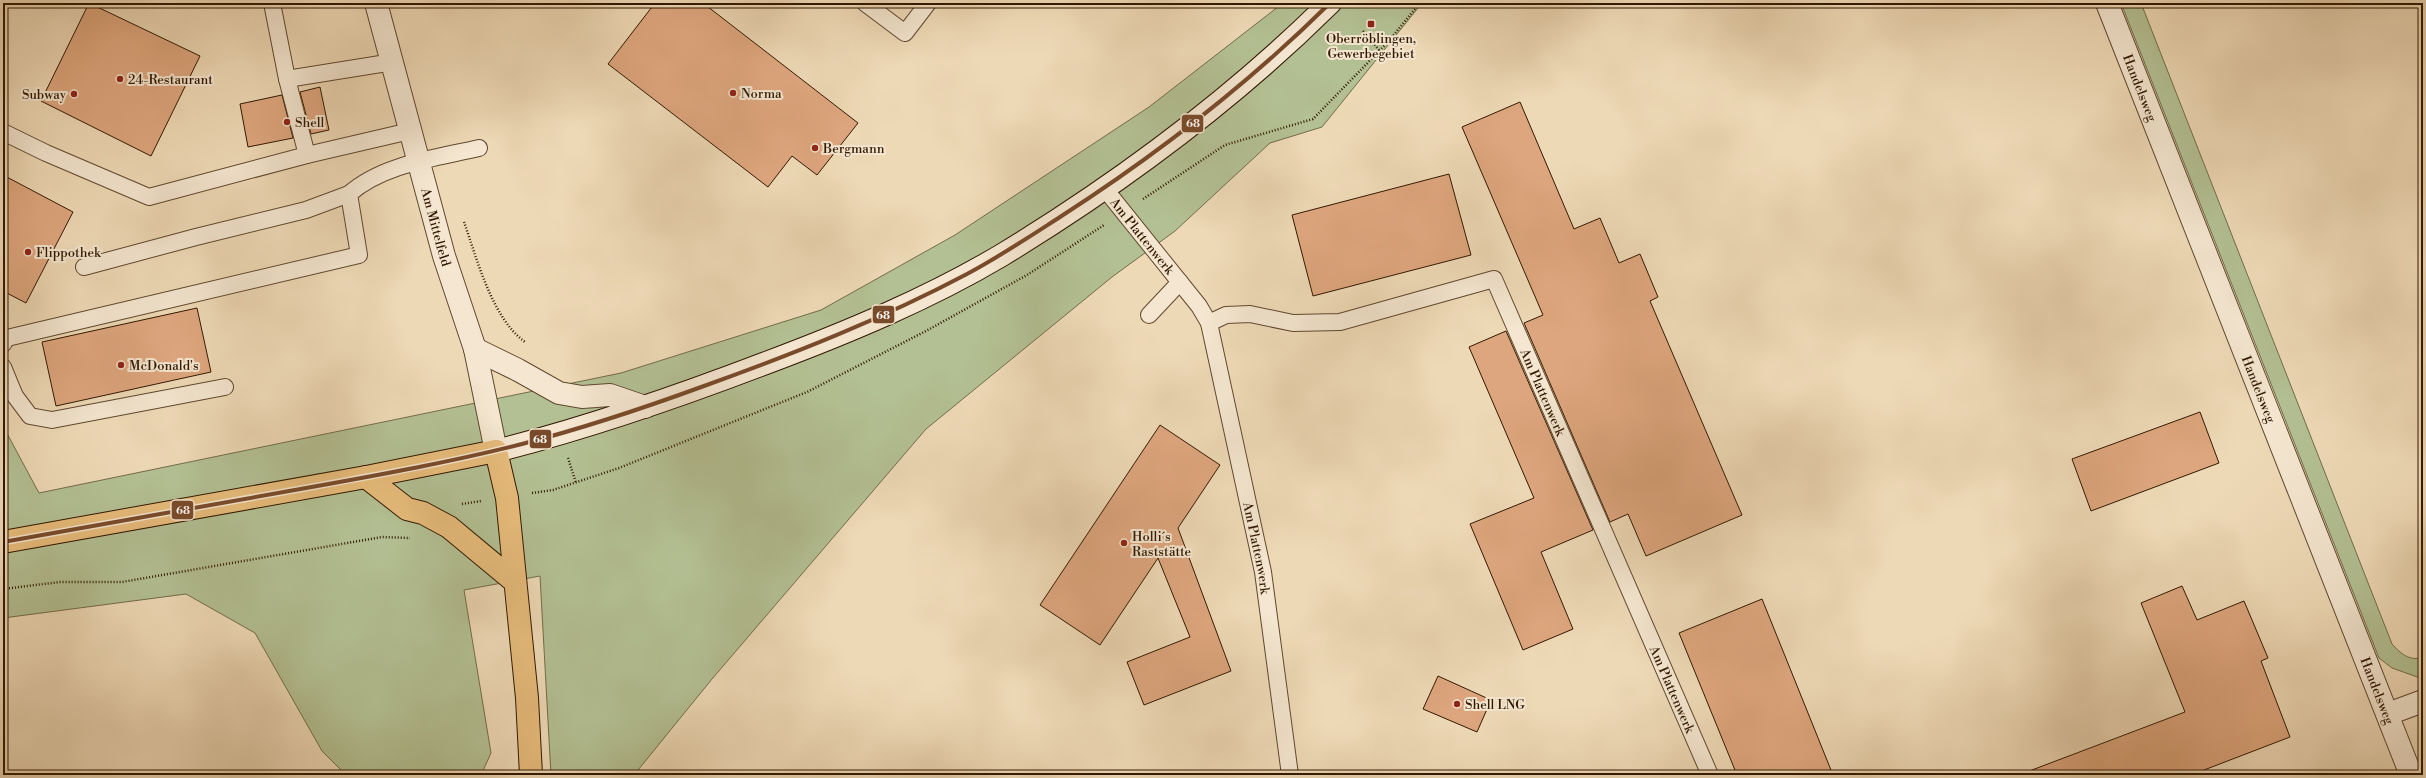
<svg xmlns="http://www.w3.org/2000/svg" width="2426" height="778" viewBox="0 0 2426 778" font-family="'Libre Bodoni',serif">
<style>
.green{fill:#b3c093;stroke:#726c4a}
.building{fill:#dea67e;stroke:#311800}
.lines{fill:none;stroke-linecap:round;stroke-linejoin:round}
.lane-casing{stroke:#60482e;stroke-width:18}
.street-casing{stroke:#60482e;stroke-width:24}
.secondary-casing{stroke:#311800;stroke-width:24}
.primary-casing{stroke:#311800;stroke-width:24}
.highway-casing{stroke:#311800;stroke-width:24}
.path{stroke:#311800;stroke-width:2.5;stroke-dasharray:1 2;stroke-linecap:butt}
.lane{stroke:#f4e6d0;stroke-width:16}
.street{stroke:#f4e6d0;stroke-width:22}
.secondary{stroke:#f4e6d0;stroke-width:22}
.primary{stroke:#e7bc7b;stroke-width:22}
.highway{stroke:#e7bc7b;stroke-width:22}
.bus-1-casing{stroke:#f4e6d0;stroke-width:7}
.bus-1{stroke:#7a4b2a;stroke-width:4}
.poi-dot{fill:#8f2418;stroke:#f4e6d0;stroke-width:1.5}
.labels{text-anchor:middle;stroke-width:4;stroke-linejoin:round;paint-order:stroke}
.poi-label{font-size:13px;fill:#311800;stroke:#f4e6d0;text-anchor:start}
.street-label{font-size:13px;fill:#311800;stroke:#f4e6d0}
.line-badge{stroke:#f4e6d0;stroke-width:1.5}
.badge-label{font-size:11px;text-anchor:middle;font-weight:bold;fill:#fff}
</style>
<rect width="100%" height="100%" fill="#eed9b6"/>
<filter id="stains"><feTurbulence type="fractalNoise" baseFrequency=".005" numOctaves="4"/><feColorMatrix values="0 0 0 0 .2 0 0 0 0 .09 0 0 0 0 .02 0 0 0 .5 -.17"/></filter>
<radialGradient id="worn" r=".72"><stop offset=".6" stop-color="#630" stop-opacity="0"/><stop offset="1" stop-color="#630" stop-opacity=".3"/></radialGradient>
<path class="green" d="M1283,3h139l-100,124 -52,16 -95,88 -63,46 -186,152 -214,250 -78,96h-83l-11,-199 -76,14 27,163 -10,22h-135l-24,-24 -67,-118 -69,-39 -183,24v-192l36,67 582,-120 200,-63 134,-75 194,-128z
M2121,3h20l251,641c8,9 18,18 31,13v22l-31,-11 -13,-10z"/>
<path class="building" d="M89,3l111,53 -49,100 -110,-55z
M655,3h48l155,120 -41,52 -25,-19 -24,31 -160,-123z
M320,87l9,43 -18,4 -11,-42z
M282,95l11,43 -45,9 -8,-43z
M1520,102l54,127 26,-11 19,45 21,-9 18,43 -8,4 92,214 -96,41 -18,-42 -18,8 -86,-199 19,-8 -81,-188z
M1449,174l22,81 -158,41 -21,-81z
M3,175l70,37 -47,91 -23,-12z
M197,308l14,64 -155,34 -14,-64z
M1506,331l87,199 -52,22 32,77 -50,21 -53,-126 64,-26 -65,-151z
M2200,412l19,51 -128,48 -19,-52z
M1160,425l60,40 -42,63 53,143 -87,34 -17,-43 63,-25 -32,-79 -58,87 -60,-40z
M2182,586l15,34 47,-19 24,57 -7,3 29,76 -99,38h-167v-2l161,-61 -44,-109z
M1762,599l71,176h-96l-58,-142z
M1438,676l53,24 -14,32 -54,-23z"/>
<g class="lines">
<defs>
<g id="lane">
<path d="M272,3l15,76 20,76 103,-24"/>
<path d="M865,3l40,30 23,-30"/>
<path d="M287,79l106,-17"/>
<path d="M3,132l43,21 103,44 158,-42"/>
<path id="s1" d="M1105,189l94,117 10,17 54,249 27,203"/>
<path d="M84,267l112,-30 110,-27 43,-16"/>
<path d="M1149,315l31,-33"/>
<path id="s2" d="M1209,323l17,-8 24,-1 43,9 47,-1 154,-43 216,496"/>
<path d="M3,344l4,-6 352,-83 -10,-61c34,-30 87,-36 130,-46"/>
<path d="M3,367l12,29 15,20 22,4 173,-33"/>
</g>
<g id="street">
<path id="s3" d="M376,3l68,253 31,93 21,102"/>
<path id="s4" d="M2107,3l304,772"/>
<path d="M475,349l43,21 41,23 23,4 28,-2 35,12"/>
<path d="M2388,714l35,-13"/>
</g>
<path id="secondary" d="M496,451c92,-23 181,-54 270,-88 80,-30 162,-64 236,-108 118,-72 229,-154 328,-252"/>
<path id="primary" d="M3,542l363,-65 130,-26"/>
<path id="highway" d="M496,451l11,47 20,200 4,77
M366,477l41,32 16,4 26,14 65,54"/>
</defs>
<use href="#lane" class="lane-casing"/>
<use href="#street" class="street-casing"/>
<use href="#secondary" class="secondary-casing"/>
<use href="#primary" class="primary-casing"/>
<use href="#highway" class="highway-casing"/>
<path class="path" d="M1363,31l17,20
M1143,199l82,-54 88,-26 74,-76 33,-40
M464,222c13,37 28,96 61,120
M568,458l8,25
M532,493l21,-3 66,-22 188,-76 119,-61 101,-56 77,-50
M462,504l19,-3
M3,589l57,-7h62l260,-45 28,1"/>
<use href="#lane" class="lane"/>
<use href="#street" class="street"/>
<use href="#secondary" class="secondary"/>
<use href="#primary" class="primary"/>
<use href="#highway" class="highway"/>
<defs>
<path id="bus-1" d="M3,542c101,-18 202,-36 303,-54 72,-13 145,-26 216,-44 62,-16 122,-36 182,-58 89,-32 178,-67 263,-112 32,-17 62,-37 93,-57 98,-63 187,-132 270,-214"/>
</defs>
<use href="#bus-1" class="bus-1-casing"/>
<use href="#bus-1" class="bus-1"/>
</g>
<g class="poi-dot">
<rect x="1367" y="20" width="8" height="8" rx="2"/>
<circle cx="120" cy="79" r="4"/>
<circle cx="733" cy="93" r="4"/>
<circle cx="74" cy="94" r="4"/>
<circle cx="287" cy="122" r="4"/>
<circle cx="815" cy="148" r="4"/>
<circle cx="28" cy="252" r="4"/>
<circle cx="121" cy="365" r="4"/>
<circle cx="1124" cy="543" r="4"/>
<circle cx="1457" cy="704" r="4"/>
</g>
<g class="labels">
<g class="poi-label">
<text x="1371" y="43" text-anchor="middle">Oberröblingen,<tspan x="1371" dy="15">Gewerbegebiet</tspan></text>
<text x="128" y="84">24-Restaurant</text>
<text x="741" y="98">Norma</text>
<text x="66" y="99" text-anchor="end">Subway</text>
<text x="295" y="127">Shell</text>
<text x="823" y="153">Bergmann</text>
<text x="36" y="257">Flippothek</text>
<text x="129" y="370">McDonald's</text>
<text x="1132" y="541">Holli´s<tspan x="1132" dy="15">Raststätte</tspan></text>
<text x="1465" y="709">Shell LNG</text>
</g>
<g class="street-label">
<text dy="5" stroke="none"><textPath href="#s4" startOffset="91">Handelsweg</textPath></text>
<text dy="5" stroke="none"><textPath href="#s3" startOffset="232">Am Mittelfeld</textPath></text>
<text dy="5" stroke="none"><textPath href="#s1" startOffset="60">Am Plattenwerk</textPath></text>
<text dy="5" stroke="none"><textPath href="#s4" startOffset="415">Handelsweg</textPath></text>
<text dy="5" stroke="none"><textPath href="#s2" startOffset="417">Am Plattenwerk</textPath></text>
<text dy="5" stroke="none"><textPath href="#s1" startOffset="400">Am Plattenwerk</textPath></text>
<text dy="5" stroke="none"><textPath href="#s2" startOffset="741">Am Plattenwerk</textPath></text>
<text dy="5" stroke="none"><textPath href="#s4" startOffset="739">Handelsweg</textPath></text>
</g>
</g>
<g class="line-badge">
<rect x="1181" y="114" width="23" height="19" rx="4" fill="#7a4b2a"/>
<rect x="872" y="305" width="23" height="19" rx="4" fill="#7a4b2a"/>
<rect x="529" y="429" width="23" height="20" rx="4" fill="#7a4b2a"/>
<rect x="171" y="500" width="23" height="20" rx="4" fill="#7a4b2a"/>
</g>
<g class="badge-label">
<text x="1193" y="127">68</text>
<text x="883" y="319">68</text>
<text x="540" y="443">68</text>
<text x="183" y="514">68</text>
</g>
<rect width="2426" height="778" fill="none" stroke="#eed9b6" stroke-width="16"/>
<rect x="4" y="4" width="2418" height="770" fill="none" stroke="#311800" stroke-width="2"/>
<rect x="8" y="8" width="2410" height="762" fill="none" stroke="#311800"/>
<rect width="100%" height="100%" filter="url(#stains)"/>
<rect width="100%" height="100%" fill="url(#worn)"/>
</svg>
